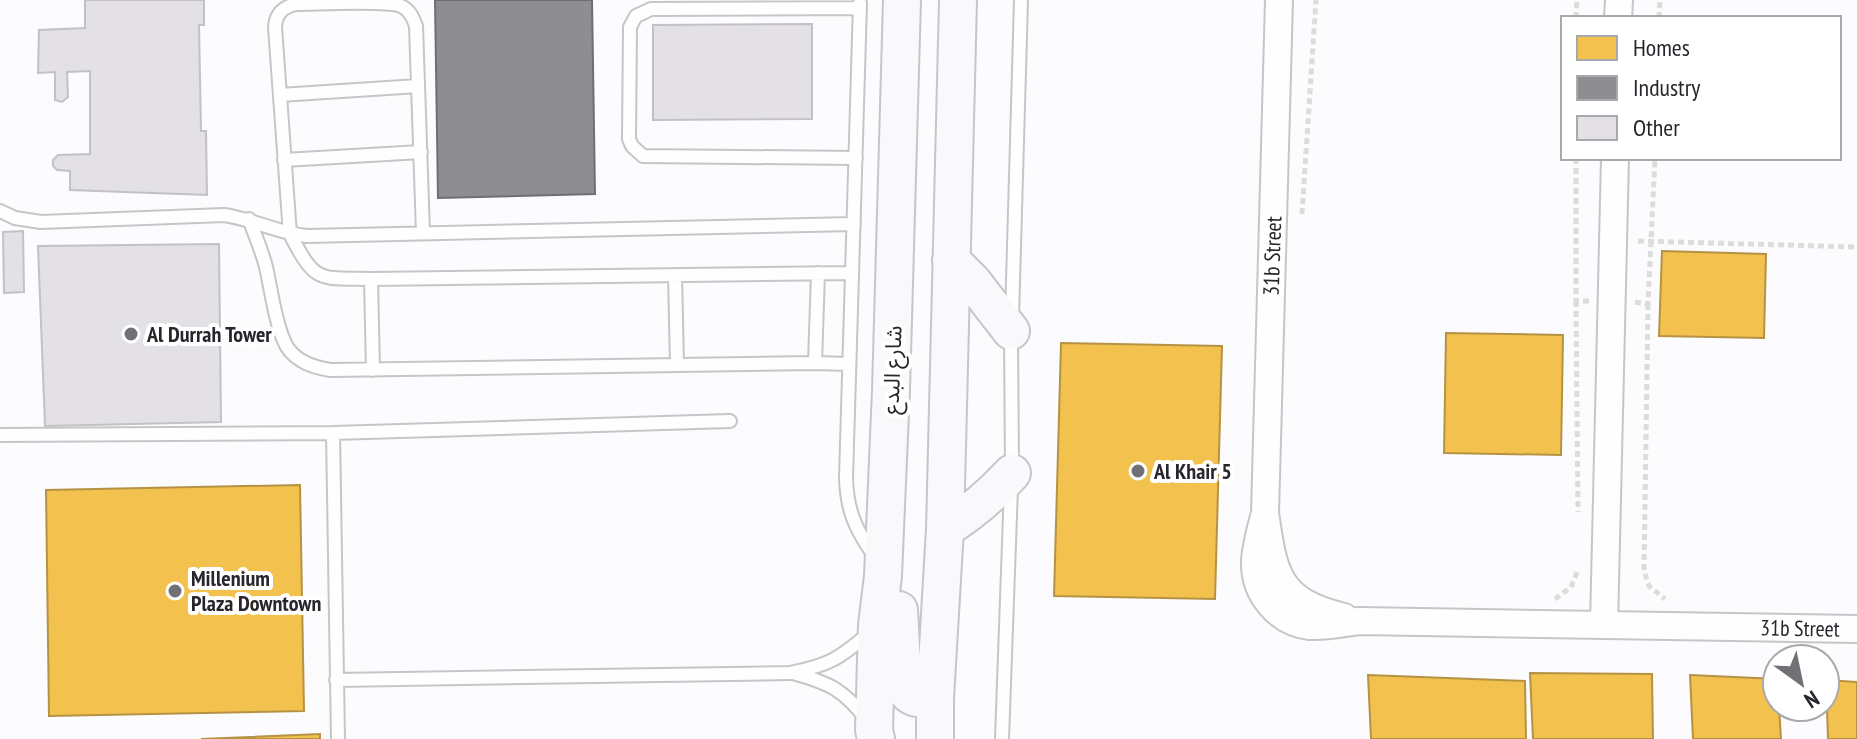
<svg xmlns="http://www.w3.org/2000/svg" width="1857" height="739" viewBox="0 0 1857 739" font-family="'PT Sans Narrow','Noto Sans Arabic',sans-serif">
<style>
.homes{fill:#f2c14e;stroke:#b59244;stroke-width:2}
.industry{fill:#8d8d92;stroke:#6f6e73;stroke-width:2}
.building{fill:#e3e1e5;stroke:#c3c1c5;stroke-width:2}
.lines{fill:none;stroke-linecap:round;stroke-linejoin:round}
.lane-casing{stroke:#c6c5c8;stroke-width:16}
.street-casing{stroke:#c6c5c8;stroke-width:30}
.secondary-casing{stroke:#c6c5c8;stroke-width:40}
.path{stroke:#dddcdd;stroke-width:5;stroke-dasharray:6 4;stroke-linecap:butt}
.lane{stroke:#fffeff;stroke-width:12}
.street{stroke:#fffeff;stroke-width:26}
.secondary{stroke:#f9f8fb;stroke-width:36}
.poi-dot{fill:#727075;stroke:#fff;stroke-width:3}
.labels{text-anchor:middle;stroke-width:8;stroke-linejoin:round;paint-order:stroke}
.street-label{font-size:22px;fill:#28252c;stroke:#fff}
.poi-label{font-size:22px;font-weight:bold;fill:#28252c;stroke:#fff;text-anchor:start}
</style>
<rect width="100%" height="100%" fill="#fcfbfd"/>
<path class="homes" d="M1662,251l104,3 -2,84 -105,-2z
M1446,333l117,2 -2,120 -117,-2z
M1061,343l161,3 -7,253 -161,-3z
M300,485l4,226 -255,5 -3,-226z
M1530,673l122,1 1,65h-120z
M1368,675l157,6 1,58h-155z
M1690,675l87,4v28h2l2,32h-88z
M1826,680l31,2v57h-29z
M320,734v5h-119z"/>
<path class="industry" d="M435,0h157l3,194 -157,4z"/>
<path class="building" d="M85,0h119v25h-5l2,106h5l1,64 -137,-5v-19l-13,-1 -4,-4v-6l5,-5 32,-1v-83l-23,1 1,25 -6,5 -7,-2v-28l-17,1 1,-43 46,-2z
M812,24v95l-159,1v-95z
M23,231l1,61 -20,1 -1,-61z
M219,244l2,178 -176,4 -7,-180z"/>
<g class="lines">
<defs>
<path id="lane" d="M860,3l-14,475c1,34 10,52 29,79
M280,95l138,-9
M856,158l-213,-2 -11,-10 -3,-7 1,-112 6,-11 15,-7 209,-1
M284,160l137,-8
M0,211l15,7 26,4 183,-7c29,4 54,18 83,21l547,-12
M249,219c6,16 13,32 17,48 5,22 10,61 21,80 10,15 26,20 43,23l485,-7 34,1
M423,233l-7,-207c-3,-8 -6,-16 -15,-20 -15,-6 -84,-2 -105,-2 -13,3 -20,9 -21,23l15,207c26,50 28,44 81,45l481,-6
M675,275l2,90
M371,279l2,91
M1012,317l9,-317
M1011,335l1,134
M815,363l3,-90
M333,433l5,306
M0,435l333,-2 397,-12
M793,673c36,10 50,16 74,47
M336,680l454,-7c39,-8 49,-14 79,-40
M1002,739l9,-252"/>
<path id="street" d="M1279,0l-14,513c9,61 12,88 79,104
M1618,18l1,-18
M1265,513c-4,15 -9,32 -10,48 -1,32 22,61 55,65 16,1 33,-3 49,-5l498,8
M1604,625l11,-467"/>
<path id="secondary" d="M951,260l22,22 38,49
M945,529c26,-16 46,-33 67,-56
M899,610l4,73c5,18 16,16 32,15
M876,739l-2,-9 3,-105 6,-49 8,-186 11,-390
M935,739v-41l10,-169 13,-529"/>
</defs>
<use href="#lane" class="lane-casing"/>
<use href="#street" class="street-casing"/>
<use href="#secondary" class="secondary-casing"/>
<path class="path" d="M1576,18l1,-18
M1659,18l1,-18
M1576,158v143h13
M1302,214l14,-214
M1638,241l219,6
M1576,301l2,211
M1635,302l13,2 7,-146
M1648,304l-4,267 5,15 16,13
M1555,599l16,-12 7,-17"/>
<use href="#lane" class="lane"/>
<use href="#street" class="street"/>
<use href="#secondary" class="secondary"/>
</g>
<g class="poi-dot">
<circle cx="131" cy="334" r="8"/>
<circle cx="1138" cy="471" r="8"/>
<circle cx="175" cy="591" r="8"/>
</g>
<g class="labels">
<g class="street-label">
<text transform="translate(1272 256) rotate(-88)" y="8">31b Street</text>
<text transform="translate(892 370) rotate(-88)" y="8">شارع البدع</text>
<text transform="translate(1800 628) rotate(1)" y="8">31b Street</text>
</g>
<g class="poi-label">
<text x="147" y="342">Al Durrah Tower</text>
<text x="1154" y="479">Al Khair 5</text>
<text x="191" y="586">Millenium<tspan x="191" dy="25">Plaza Downtown</tspan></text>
</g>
</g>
<rect x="1561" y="16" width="280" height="144" fill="#ffffff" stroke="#a9a8ab" stroke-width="2"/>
<rect x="1577" y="36" width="40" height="24" fill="#f2c14e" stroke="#a9a8ab" stroke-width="2"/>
<text x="1633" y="56" font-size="24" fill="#28252c">Homes</text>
<rect x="1577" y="76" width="40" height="24" fill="#8d8d92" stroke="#a9a8ab" stroke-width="2"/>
<text x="1633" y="96" font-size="24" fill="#28252c">Industry</text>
<rect x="1577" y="116" width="40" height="24" fill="#e3e1e5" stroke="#a9a8ab" stroke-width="2"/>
<text x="1633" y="136" font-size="24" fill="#28252c">Other</text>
<g transform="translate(1801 683) rotate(147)"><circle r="38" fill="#ffffff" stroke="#a9a8ab" stroke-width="2"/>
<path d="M0-6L14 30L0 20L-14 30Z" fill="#727075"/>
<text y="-12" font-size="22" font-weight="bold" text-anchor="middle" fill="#28252c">N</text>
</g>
</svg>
